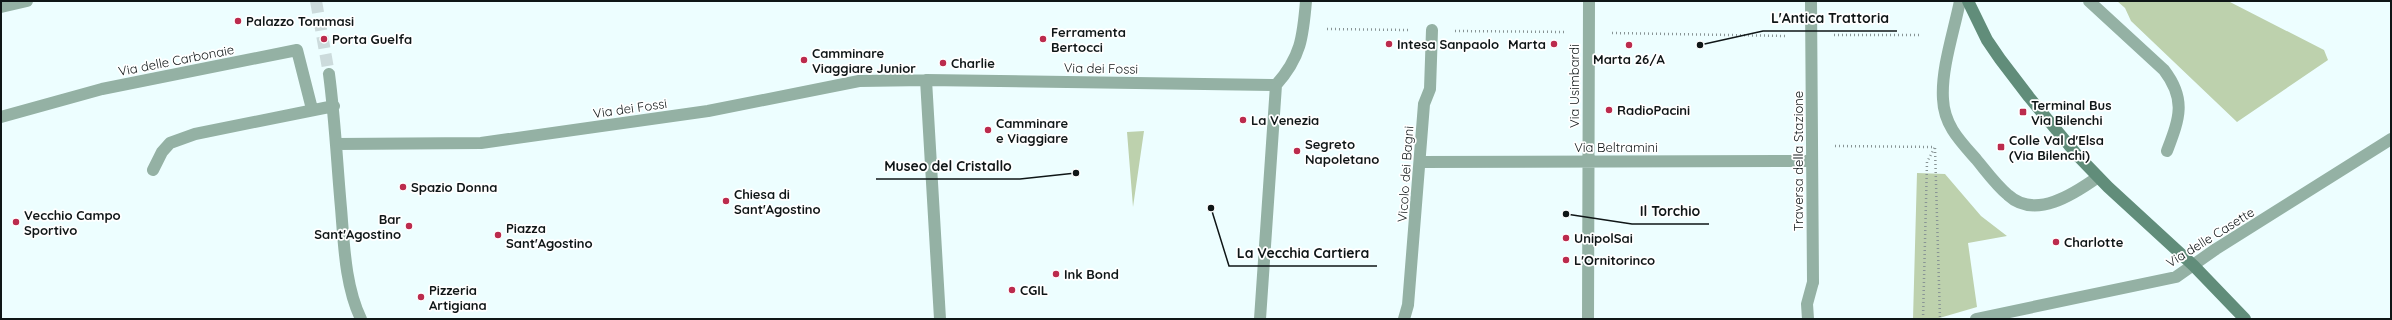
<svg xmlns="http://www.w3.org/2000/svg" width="2392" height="320" viewBox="0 0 2392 320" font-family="Quicksand,sans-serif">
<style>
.green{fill:#bdd1ad}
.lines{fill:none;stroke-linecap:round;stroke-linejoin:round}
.street-tunnel{stroke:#ccdbdc;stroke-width:12;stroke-dasharray:12 6;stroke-linecap:butt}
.path{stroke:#889495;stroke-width:2.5;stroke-dasharray:1 3;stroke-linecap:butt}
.lane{stroke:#94b1a4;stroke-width:12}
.street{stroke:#94b1a4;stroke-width:12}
.secondary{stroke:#618d7a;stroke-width:12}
.poi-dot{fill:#bb2b4d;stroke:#fff;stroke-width:1.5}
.labels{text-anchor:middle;stroke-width:3.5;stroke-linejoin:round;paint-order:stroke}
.poi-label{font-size:13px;font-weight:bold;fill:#0f1617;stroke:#fff;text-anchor:start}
.street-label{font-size:13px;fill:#0f1617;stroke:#fff}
.leader{fill:none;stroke:#0f1617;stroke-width:1.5}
.callout-dot{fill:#0f1617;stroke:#fff;stroke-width:1.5}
.callout-label{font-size:14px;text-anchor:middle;font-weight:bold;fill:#0f1617;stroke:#fff;stroke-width:3.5;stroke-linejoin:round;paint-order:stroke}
</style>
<rect width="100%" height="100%" fill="#edfeff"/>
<path class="green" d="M2117,1h111l96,49 4,10 -91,62 -106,-101 -6,-13z
M1144,131l-11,76 -6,-75z
M1917,173l28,1 36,42 26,20 -39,7 9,64 -41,12h-23z"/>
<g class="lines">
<path class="street-tunnel" d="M316,1l13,73"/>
<path class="path" d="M1327,29l81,1
M1455,31l111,1
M1612,33l175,3
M1834,35h86
M1835,146l100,1
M1935,148l5,171
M1923,319l4,-157 8,-15"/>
<path class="lane" d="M1960,1c-6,30 -19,68 -17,98 1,26 17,42 33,60 10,12 20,26 32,36 27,25 66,-1 90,-18
M2089,1l75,69c23,30 15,49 3,81
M1808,319l-1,-15 6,-22"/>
<path class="street" d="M1811,1l2,281
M1,7l26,-6
M329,74c6,45 8,90 12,134 3,36 4,78 20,111
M926,80l14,239
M1,117l101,-28 195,-39 15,59
M336,144l145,-1 227,-32 151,-30 67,-1 350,5
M1420,162l392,-1
M153,170l9,-18 8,-9 25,-9 139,-28
M1260,319l16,-234c25,-28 27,-48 30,-84
M1404,319l4,-14 16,-201 6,-15 2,-59
M1588,319l1,-318
M1976,319l200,-42 40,-28 175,-110"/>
<path class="secondary" d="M1968,1l19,39 13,19 29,38 49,59 30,31 86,79 51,53"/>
</g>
<g class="poi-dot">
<circle cx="238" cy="21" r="4"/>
<circle cx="324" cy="39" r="4"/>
<circle cx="1043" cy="39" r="4"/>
<circle cx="1389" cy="44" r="4"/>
<circle cx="1554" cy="44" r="4"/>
<circle cx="1629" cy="45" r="4"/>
<circle cx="804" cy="60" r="4"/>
<circle cx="943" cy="63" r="4"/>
<circle cx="1609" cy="110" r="4"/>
<rect x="2019" y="108" width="8" height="8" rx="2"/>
<circle cx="1243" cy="120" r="4"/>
<circle cx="988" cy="130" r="4"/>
<rect x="1997" y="143" width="8" height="8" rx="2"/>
<circle cx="1297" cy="151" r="4"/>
<circle cx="403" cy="187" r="4"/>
<circle cx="726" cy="201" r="4"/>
<circle cx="16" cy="222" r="4"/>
<circle cx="409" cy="226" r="4"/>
<circle cx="498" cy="235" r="4"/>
<circle cx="1566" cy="238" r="4"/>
<circle cx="2056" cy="242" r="4"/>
<circle cx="1566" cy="260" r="4"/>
<circle cx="1056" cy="274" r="4"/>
<circle cx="1012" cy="290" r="4"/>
<circle cx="421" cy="297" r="4"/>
</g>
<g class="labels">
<g class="poi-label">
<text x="246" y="26">Palazzo Tommasi</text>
<text x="1051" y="37">Ferramenta<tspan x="1051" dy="15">Bertocci</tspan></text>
<text x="332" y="44">Porta Guelfa</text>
<text x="1397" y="49">Intesa Sanpaolo</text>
<text x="1546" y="49" text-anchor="end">Marta</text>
<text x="812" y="58">Camminare<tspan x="812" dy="15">Viaggiare Junior</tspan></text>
<text x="1629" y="64" text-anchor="middle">Marta 26/A</text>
<text x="951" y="68">Charlie</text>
<text x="2031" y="110">Terminal Bus<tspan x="2031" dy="15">Via Bilenchi</tspan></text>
<text x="1617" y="115">RadioPacini</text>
<text x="1251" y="125">La Venezia</text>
<text x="996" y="128">Camminare<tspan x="996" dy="15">e Viaggiare</tspan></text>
<text x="2009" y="145">Colle Val d'Elsa<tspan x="2009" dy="15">(Via Bilenchi)</tspan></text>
<text x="1305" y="149">Segreto<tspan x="1305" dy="15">Napoletano</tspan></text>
<text x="411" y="192">Spazio Donna</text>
<text x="734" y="199">Chiesa di<tspan x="734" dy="15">Sant'Agostino</tspan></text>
<text x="24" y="220">Vecchio Campo<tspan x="24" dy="15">Sportivo</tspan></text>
<text x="401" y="224" text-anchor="end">Bar<tspan x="401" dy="15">Sant'Agostino</tspan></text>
<text x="506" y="233">Piazza<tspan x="506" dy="15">Sant'Agostino</tspan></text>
<text x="1574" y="243">UnipolSai</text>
<text x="2064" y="247">Charlotte</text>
<text x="1574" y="265">L'Ornitorinco</text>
<text x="1064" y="279">Ink Bond</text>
<text x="429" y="295">Pizzeria<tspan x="429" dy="15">Artigiana</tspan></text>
<text x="1020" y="295">CGIL</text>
</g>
<g class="street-label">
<text transform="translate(176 60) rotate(-11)" y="5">Via delle Carbonaie</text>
<text transform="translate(1101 68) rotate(1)" y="5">Via dei Fossi</text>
<text transform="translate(1574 86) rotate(-90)" y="5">Via Usimbardi</text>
<text transform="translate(630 108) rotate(-8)" y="5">Via dei Fossi</text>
<text x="1616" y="152">Via Beltramini</text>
<text transform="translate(1798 161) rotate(-90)" y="5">Traversa della Stazione</text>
<text transform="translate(1405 174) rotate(-86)" y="5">Vicolo dei Bagni</text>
<text transform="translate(2210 237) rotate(-32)" y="5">Via delle Casette</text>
</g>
</g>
<path class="leader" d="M1700 45L1763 31H1897M1076 173L1020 179H876M1566 214L1632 224H1709M1211 208L1229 266H1377"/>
<g class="callout-dot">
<circle cx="1700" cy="45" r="4"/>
<circle cx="1076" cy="173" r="4"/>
<circle cx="1566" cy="214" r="4"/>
<circle cx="1211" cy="208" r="4"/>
</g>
<g class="callout-label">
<text x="1830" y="23">L'Antica Trattoria</text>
<text x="948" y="171">Museo del Cristallo</text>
<text x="1670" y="216">Il Torchio</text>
<text x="1303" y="258">La Vecchia Cartiera</text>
</g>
<rect width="2392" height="320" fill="none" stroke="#0f1617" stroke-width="4"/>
</svg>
